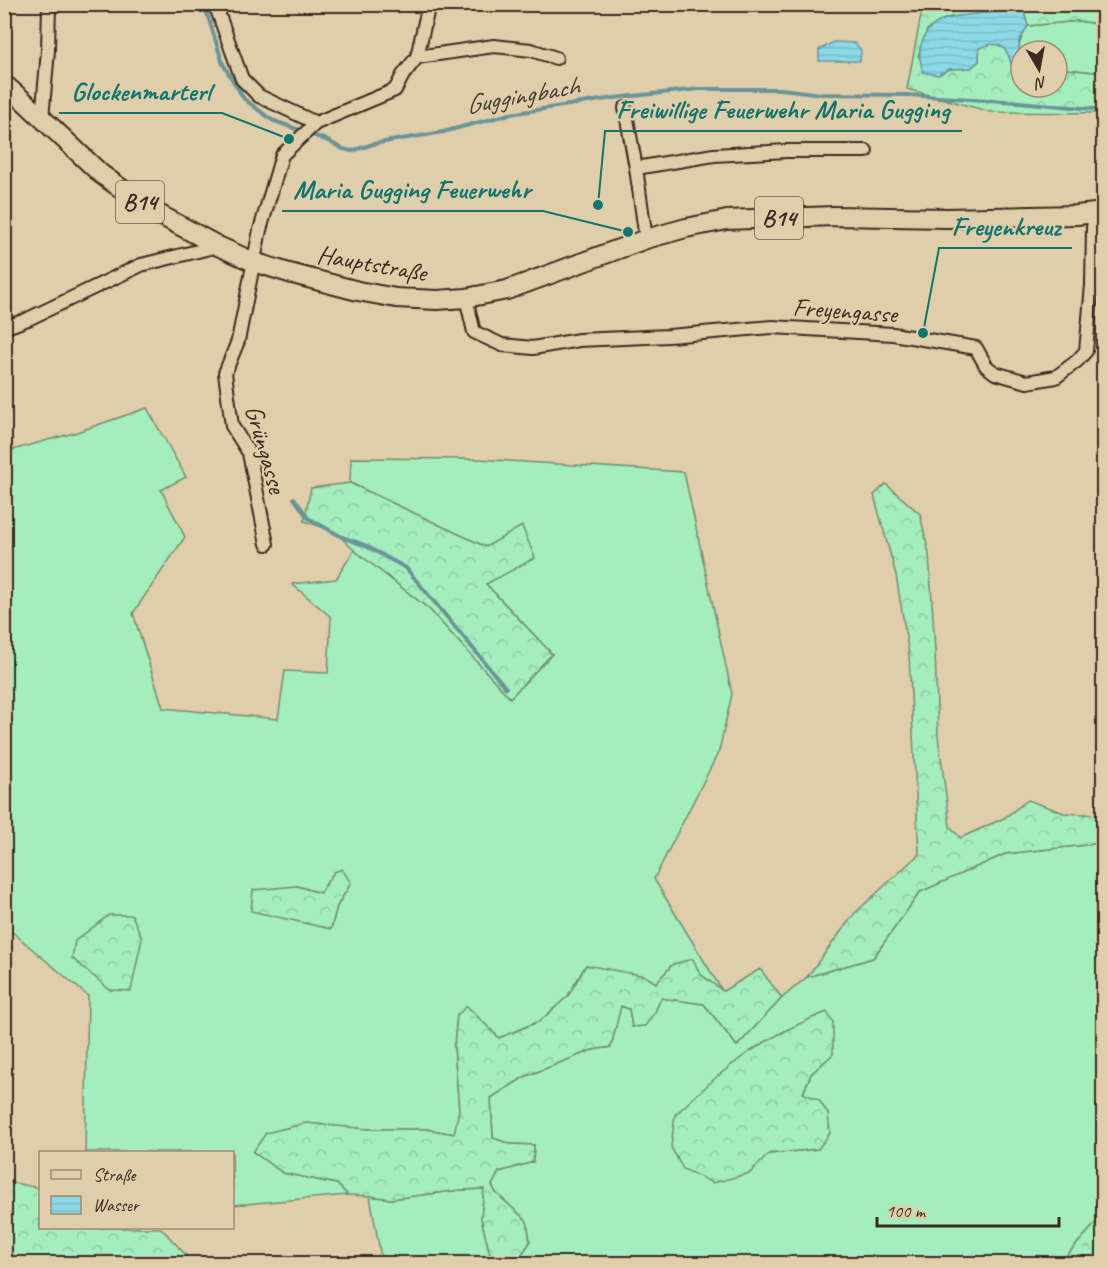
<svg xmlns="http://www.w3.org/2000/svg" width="1108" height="1268" viewBox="0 0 1108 1268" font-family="Caveat,sans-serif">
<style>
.grass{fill:#a4edbc;stroke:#708c6d;stroke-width:1.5;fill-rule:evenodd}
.forest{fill:url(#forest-crowns);stroke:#708c6d;stroke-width:1.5}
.water{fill:url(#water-rules);stroke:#6b9498;stroke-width:1.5}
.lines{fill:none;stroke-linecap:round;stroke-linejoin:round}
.stream{stroke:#6b9498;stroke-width:4}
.street-casing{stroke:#3b2a1e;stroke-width:16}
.primary-casing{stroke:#3b2a1e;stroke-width:22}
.street{stroke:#e0ceab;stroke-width:12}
.primary{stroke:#e0ceab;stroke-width:18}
.labels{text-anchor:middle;stroke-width:4.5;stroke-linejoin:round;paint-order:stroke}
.shield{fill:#e0ceab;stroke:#6c5b48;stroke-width:1.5}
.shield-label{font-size:24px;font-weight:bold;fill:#3b2a1e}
.street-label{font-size:26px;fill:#3b2a1e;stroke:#e0ceab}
.water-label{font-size:27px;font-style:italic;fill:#433c32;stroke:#e0ceab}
.leader{fill:none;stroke:#0f766e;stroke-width:2}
.callout-dot{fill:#0f766e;stroke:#e0ceab;stroke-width:2}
.callout-label{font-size:27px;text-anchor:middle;font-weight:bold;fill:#0f766e;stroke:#e0ceab;stroke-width:4.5;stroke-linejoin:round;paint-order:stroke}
</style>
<defs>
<pattern id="forest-crowns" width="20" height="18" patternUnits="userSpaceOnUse" patternTransform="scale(1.5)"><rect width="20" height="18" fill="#a4edbc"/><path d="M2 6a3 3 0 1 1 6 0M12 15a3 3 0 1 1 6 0" fill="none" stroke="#8ecba1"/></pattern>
<pattern id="water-rules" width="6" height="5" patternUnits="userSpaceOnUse" patternTransform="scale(1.5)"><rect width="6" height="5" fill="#8bdae9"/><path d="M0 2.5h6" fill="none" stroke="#79bbc7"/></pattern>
</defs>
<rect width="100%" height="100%" fill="#e0ceab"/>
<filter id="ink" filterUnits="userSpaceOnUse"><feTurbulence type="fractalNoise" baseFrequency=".0167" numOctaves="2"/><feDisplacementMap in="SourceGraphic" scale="12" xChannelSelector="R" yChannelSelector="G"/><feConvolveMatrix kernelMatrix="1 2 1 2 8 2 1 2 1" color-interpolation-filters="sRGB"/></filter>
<g filter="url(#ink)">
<path class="grass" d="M1079,21l24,4v48l-46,-5v-17h-36v6c-5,-12 1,-21 7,-31z
M147,408l39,69 -25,13 24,47 -52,76 30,95 115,11 7,-48 43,2 3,-56 -39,-33 44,-5 18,-29 75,59 81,89 42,-44 -66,-70 36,-57 -36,20 -136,-64 1,-25 128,1 205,13 48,222 -13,57 -65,128 69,113 -23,-18 -27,-10 -17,19 -70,-18 -18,31 -28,25 -41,17 -32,-31 -10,8 -3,31 5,64 -4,24 -29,-5h-58l-115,23 30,21 54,11 11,11 -115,10 -1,-53h-147l3,-156 -83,-70v-474l72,-20zM334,872l17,11 -14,23 -6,23 -17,-5 -17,-38 23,7z
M1103,843v372l-43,48h-544l14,-21 -3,-21 -31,-28 -4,-8 7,-13 34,-10 1,-17 -24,-1 -17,-6 -2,-40 33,-21 68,-27 19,-3 9,-41 9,3 3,18 23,-15 6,-14 43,6 33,42 45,-48 25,-21 66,-19 47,-66 85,-38zM788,1029l45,25 -22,20 -8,20 16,6 9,14 -10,35 -49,5 -94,-39 45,-40 35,-27z
M484,1189l-3,29 11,45h-110l-12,-67 21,3 70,-9z"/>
<path class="forest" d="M912,5h191v20l-24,-4 -51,5 -4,-14 -10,-2 -11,3 -52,4 -9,3 -15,10 -9,26 20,19 11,-6 22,-1 8,-7v-13c20,-9 28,-2 33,18l9,6v15h36v-19l46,5v40l-112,-1 -84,-23 15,-79z
M350,483l136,64 36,-21 13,32 -49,26 66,70 -42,44 -81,-89 -75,-59 -20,-19 -30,-10 7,-33z
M886,484l34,30 9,40 6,96 3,86 12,90 10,12 44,-20 24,-18 36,13 39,2v28l-98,11 -85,38 -47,66 -66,19 47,-63 65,-60 -10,-199 -13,-80 -22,-80z
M342,869l9,14 -14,23 -6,23 -80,-18 2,-21 44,-4 23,7 14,-21z
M109,915h23l10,23 -11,53 -21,-1 -38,-32 3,-17z
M693,959l7,15 23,17 37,-22 22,29 -45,48 -33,-42 -43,-6 -6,14 -10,14 -13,1 -3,-18 -8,-3 -10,41 -19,3 -68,27 -33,21 2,40 17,6 24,1 -1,17 -34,10 -7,13 4,8 31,28 3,21 -14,21h-24l-11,-45 3,-29 -23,1 -70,9 -21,-3 -22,-1 -11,-11 -54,-11 -30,-21 13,-19 40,-10 62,6h58l28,5 5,-24 -5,-64 3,-31 10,-9 32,32 41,-17 28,-25 18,-31 59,11 11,7 17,-19z
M827,1012l6,10v32l-22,20 -8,19 16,7 9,14 2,19 -12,16 -49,5 -19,19 -37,10 -30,-14 -12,-22 4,-32c14,-13 29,-27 44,-40 32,-27 69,-48 108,-63z
M4,1181l36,7v40h121l32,35h-188z
M1103,1215v48h-43z"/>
<path class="water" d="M1014,10l10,2 4,14 -9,15v11l2,5v15l-9,-6c-5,-20 -13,-27 -33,-18v13l-8,7 -22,1 -11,6 -15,-3c-4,-15 -5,-21 1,-35 12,-28 64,-21 90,-27z
M834,42l21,1 6,7 -1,11h-41v-11z"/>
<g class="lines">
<path class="stream" d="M204,4l19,60 21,35 28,21 54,20 17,9 9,2 21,-7 70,-12 67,-18 104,-16 86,-9h82l39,5 85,1 113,7 85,8
M294,498l14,20 34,19 22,8 42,23 100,120"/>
<defs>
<path id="street" d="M215,4l27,75 17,17 57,27
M417,57l77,-11 37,4 25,8
M625,108l11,60 10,71
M42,119l6,-69 1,-46
M636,168l78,-13 73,-4h79
M466,298l8,34 28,13 31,3 46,-8 90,-4 103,-9 121,7 83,14 10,18 9,7 32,9 29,-5 21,-16 9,-10 6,-66 1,-58 3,-15
M4,328l24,-9 113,-54 77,-19
M267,544l-18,-91 -17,-27 -7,-53 13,-32 22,-111 22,-75 34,-32 79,-33 8,-15 14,-18 12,-53"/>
<path id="primary" d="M4,84l21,18 76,72 50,36 67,36 36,16 35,11 69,18 38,7 41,2 29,-2 41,-8 139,-51 40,-11 41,-8 107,-4 113,2 130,-3 27,-3"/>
</defs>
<use href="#street" class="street-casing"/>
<use href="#primary" class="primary-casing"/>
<use href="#street" class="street"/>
<use href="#primary" class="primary"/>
</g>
</g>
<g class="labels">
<g class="shield">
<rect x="116" y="181" width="48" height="42" rx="4.5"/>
<rect x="755" y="197" width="48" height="42" rx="4.5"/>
</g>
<g class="shield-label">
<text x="140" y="210">B14</text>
<text x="779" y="226">B14</text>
</g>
<g class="street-label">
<text transform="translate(372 263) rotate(10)" y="9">Hauptstraße</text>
<text transform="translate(845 310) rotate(4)" y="9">Freyengasse</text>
<text transform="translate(266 449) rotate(74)" y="9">Grüngasse</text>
</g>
<g class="water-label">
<text transform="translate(522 95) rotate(-10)" y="9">Guggingbach</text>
</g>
</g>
<path class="leader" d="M289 139L222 113H59M598 205L605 131H962M628 232L543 211H282M923 333L939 248H1072"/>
<g class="callout-dot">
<circle cx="289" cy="139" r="6"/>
<circle cx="598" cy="205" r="6"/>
<circle cx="628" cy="232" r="6"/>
<circle cx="923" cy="333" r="6"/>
</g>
<g class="callout-label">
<text x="141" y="100">Glockenmarterl</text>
<text x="783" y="118">Freiwillige Feuerwehr Maria Gugging</text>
<text x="412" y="198">Maria Gugging Feuerwehr</text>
<text x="1006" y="235">Freyenkreuz</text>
</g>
<rect width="1108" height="1268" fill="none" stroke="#e0ceab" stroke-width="24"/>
<rect x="12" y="12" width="1084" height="1244" fill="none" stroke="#3b2a1e" stroke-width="2" filter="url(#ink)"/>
<rect x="39" y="1151" width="195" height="78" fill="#e0ceab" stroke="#9e8c73" stroke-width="1.5"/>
<rect x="51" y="1170" width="30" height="9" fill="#e0ceab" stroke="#9e8c73" stroke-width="1.5"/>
<text x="93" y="1181" font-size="18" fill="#3b2a1e">Straße</text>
<rect x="51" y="1196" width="30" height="18" fill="url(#water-rules)" stroke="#9e8c73" stroke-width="1.5"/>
<text x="93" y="1211" font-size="18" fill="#3b2a1e">Wasser</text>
<g transform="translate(1039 69) rotate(170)"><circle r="28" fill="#e0ceab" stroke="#9e8c73" stroke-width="1.5"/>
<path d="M0-4.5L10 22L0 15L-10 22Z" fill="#3b2a1e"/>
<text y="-9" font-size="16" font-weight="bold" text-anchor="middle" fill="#3b2a1e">N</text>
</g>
<path d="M877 1217v9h182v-9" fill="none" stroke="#3b2a1e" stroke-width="3"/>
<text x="886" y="1217" font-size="18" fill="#3b2a1e" stroke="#e0ceab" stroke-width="4.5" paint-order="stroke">100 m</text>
</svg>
